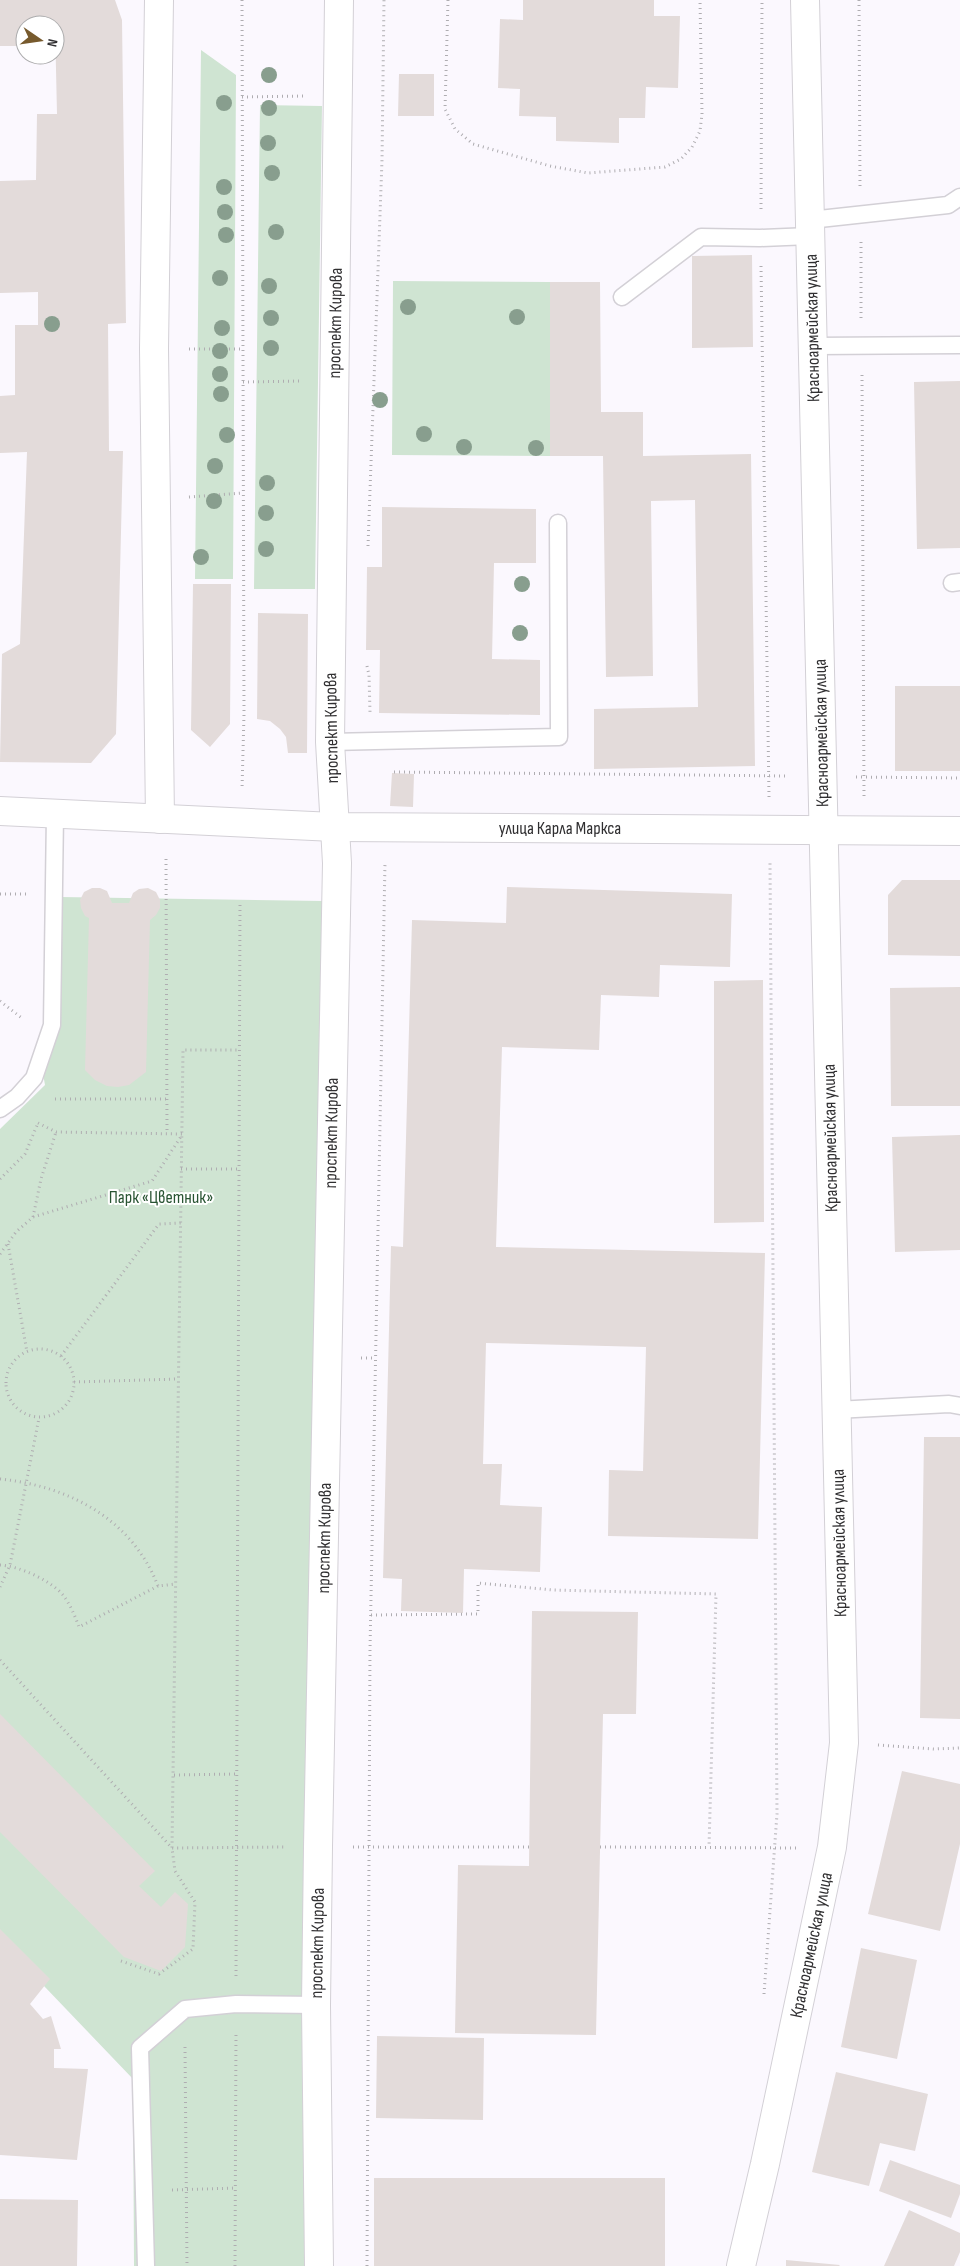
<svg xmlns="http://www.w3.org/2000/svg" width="960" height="2266" viewBox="0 0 960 2266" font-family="'Sofia Sans Condensed',sans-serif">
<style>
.green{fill:#cfe4d2}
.building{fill:#e3dbda}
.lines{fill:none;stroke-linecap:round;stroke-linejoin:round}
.lane-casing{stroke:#d3d0d6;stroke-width:19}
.street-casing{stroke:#d3d0d6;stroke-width:30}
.secondary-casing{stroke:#d3d0d6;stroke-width:30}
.path{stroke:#afadb1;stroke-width:3;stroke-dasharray:1 4;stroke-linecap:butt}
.lane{stroke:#fff;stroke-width:16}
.street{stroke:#fff;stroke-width:28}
.secondary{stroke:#fff;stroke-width:28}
.tree{fill:#889e8e}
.labels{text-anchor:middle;stroke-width:4;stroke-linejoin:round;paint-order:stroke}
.street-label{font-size:18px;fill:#302f31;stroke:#fff}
.park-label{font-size:18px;fill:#295433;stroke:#fff}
</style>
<rect width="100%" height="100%" fill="#fbf8fe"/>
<path class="green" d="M201,50l35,25 -3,504h-38z
M260,105l62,1 -7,483h-61z
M393,281l157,1v174l-158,-1z
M61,897l262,4 -6,1365h-183l-1,-187 -133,-139v-811l45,-44 -2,-11z"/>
<path class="building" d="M0,0h115l7,20 4,303 -18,1 1,127h14l-7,283 -25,29 -91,-1 2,-108 18,-10 7,-192 -27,1v-57l15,-1v-70h23v-33l-38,1v-112l36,-1 1,-66h20l-2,-89h-30v21h-25z
M523,0h131v16h26l-2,72 -32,-1 -1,31h-26v25l-63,-2v-24l-37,-1 1,-27 -22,-1 2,-69 23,1z
M399,74h35v42h-36z
M752,255l1,92 -61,1v-92z
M550,282h50l1,130h42v44l108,-2 4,312 -161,3v-60l104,-2 -3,-207 -44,1 2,175 -47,1 -3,-221h-53z
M960,381v167l-43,1 -3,-167z
M382,507l154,2v54h-42l-2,96 48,1v55l-161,-2 1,-63h-14l1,-83h15z
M193,584h38l-1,140 -20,23 -19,-17z
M258,613l50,1 -1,139h-19l-2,-16 -6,-8 -10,-8 -13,-2z
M895,686h65v85h-65z
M392,773l22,1 -1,33 -23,-1z
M902,880h58v76l-72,-1v-60z
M507,887l225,7 -2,73 -70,-2 -1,32 -58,-2 -2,55 -97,-3 -6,200 269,6 -7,286 -150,-3 1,-66 34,1 3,-124 -160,-4 -3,121h19l-2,41 42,2 -2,65 -76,-3 -1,44 -62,-2 1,-32 -19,-1 8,-332 12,1 9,-327 94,3z
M92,888h8l7,3 5,12h17l4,-10 6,-4 9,-1 8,4 4,8v8l-4,7 -6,5 -4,152 -17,13 -11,2 -11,-1 -12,-6 -10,-10 4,-152 -4,-2 -4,-8 -1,-8 4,-8z
M763,980l1,242 -50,1v-242z
M960,987v119h-69l-1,-118z
M960,1135v115l-65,2 -3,-115z
M924,1437h36v282l-40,-1z
M532,1611l106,1 -2,102h-33l-7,321 -141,-2 3,-168 71,1z
M0,1714l155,157 -16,15 22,21 14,-15 13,12 -3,43 -24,24 -37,-14 -124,-125z
M902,1771l58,13v60l-20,87 -72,-17z
M0,1929l50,50 -20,25 13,15 8,-3 10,33h-7v19l34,1 -11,91 -77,-5z
M861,1948l56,12 -20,99 -56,-12z
M377,2036l107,2 -1,82 -107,-2z
M836,2072l92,22 -13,57 -35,-8 -11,43 -57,-14z
M890,2160l70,25v9l-9,24 -72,-27z
M374,2178h291v88h-291z
M0,2199l78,1 -1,66h-77z
M909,2210l51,23v19l-6,14h-70z
M786,2260l54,5 -1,1h-53z"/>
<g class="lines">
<defs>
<path id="lane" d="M810,220l138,-15 12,-8
M622,297l79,-60 59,1 50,-2
M813,346l147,-1
M952,583l8,-1
M330,742l229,-5 -1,-214
M0,1109l17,-12 17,-19 18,-53 3,-211
M836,1410l113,-6 11,2
M146,2266l-6,-218 45,-39 51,-5 80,1"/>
<path id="street" d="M159,0l-5,349 6,470
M319,2266l-3,-261 2,-158 19,-984 -7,-121 9,-742
M741,2266l24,-102 67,-317 12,-104 -39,-1743"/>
<path id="secondary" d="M0,811l334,16 626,4"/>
</defs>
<use href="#lane" class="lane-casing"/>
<use href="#street" class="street-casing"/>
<use href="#secondary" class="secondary-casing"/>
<path class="path" d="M242,0l2,714 -2,75
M448,0l-3,109 10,20 18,15 77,22 38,7 77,-6 16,-8 11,-12 8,-16 2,-17 -2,-114
M859,0l1,186
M242,97l63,-1
M761,209l1,-209
M861,242v76
M761,266l8,531
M189,349h54
M862,375l2,421
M243,382l58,-1
M189,497l54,-4
M368,546l14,-386 2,-160
M367,666l2,9 1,37
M394,772l393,4
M856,777l104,1
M166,859l1,274
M0,894h27
M0,1001l23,18
M55,1099h112
M38,1123l18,9 126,2
M181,1169h58
M0,1179l25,-25 13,-31
M33,1217l8,-38 15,-47
M8,1244l19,108
M0,1254l16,-22 17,-15 119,-36 30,-46
M6 1383a34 34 0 1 1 68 0a34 34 0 1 1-68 0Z
M61,1356l98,-132 22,-1
M361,1358h15
M74,1382l104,-3
M0,1479c69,7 132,40 158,107l18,-2
M0,1565c19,1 50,15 63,30 7,9 12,21 16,32l79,-41
M0,1587l10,-22 29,-147
M371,1615l107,-1v-31l75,7 163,4 -7,253
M0,1660l172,188 112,-1
M878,1745l56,4 26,-1
M174,1775l63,-1
M353,1847h176
M600,1847l196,1
M121,1961l38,13 34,-25 2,-47 -20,-31 -3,-23 11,-798h56
M236,1976l4,-1072
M764,1994l13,-180 -7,-951
M185,2047l2,219
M172,2190l64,-2
M235,2266l1,-234
M367,2266l3,-616 15,-787"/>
<use href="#lane" class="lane"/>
<use href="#street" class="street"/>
<use href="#secondary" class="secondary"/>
</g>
<g class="tree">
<circle cx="269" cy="75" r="8"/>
<circle cx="224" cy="103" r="8"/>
<circle cx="269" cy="108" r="8"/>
<circle cx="268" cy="143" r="8"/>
<circle cx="272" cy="173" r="8"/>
<circle cx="224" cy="187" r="8"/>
<circle cx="225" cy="212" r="8"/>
<circle cx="276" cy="232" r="8"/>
<circle cx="226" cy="235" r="8"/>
<circle cx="220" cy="278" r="8"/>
<circle cx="269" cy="286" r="8"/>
<circle cx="408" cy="307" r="8"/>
<circle cx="517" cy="317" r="8"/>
<circle cx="271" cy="318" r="8"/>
<circle cx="52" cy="324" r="8"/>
<circle cx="222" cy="328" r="8"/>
<circle cx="271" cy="348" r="8"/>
<circle cx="220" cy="351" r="8"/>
<circle cx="220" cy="374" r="8"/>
<circle cx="221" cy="394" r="8"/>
<circle cx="380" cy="400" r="8"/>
<circle cx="424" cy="434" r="8"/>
<circle cx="227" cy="435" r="8"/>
<circle cx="464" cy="447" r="8"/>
<circle cx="536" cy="448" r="8"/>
<circle cx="215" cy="466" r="8"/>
<circle cx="267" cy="483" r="8"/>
<circle cx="214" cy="501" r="8"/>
<circle cx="266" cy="513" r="8"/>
<circle cx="266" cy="549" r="8"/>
<circle cx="201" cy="557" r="8"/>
<circle cx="522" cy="584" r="8"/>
<circle cx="520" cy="633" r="8"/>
</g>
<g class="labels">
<g class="street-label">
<text transform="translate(335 323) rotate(-89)" y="6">проспект Кирова</text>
<text transform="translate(812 328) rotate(-91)" y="6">Красноармейская улица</text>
<text transform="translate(331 728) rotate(-91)" y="6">проспект Кирова</text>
<text transform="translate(821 733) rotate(-91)" y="6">Красноармейская улица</text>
<text x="560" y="834">улица Карла Маркса</text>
<text transform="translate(331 1133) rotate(-89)" y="6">проспект Кирова</text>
<text transform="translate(830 1138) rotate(-91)" y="6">Красноармейская улица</text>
<text transform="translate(324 1538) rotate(-89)" y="6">проспект Кирова</text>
<text transform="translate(839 1543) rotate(-91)" y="6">Красноармейская улица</text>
<text transform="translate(317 1943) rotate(-89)" y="6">проспект Кирова</text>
<text transform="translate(811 1945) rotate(-78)" y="6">Красноармейская улица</text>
</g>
<g class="park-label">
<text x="161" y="1203">Парк «Цветник»</text>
</g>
</g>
<g transform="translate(40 40) rotate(103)"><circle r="24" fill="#ffffff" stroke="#acacad"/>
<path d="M0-4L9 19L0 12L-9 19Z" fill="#775a2d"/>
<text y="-8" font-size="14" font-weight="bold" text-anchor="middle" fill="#302f31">N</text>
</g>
</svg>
